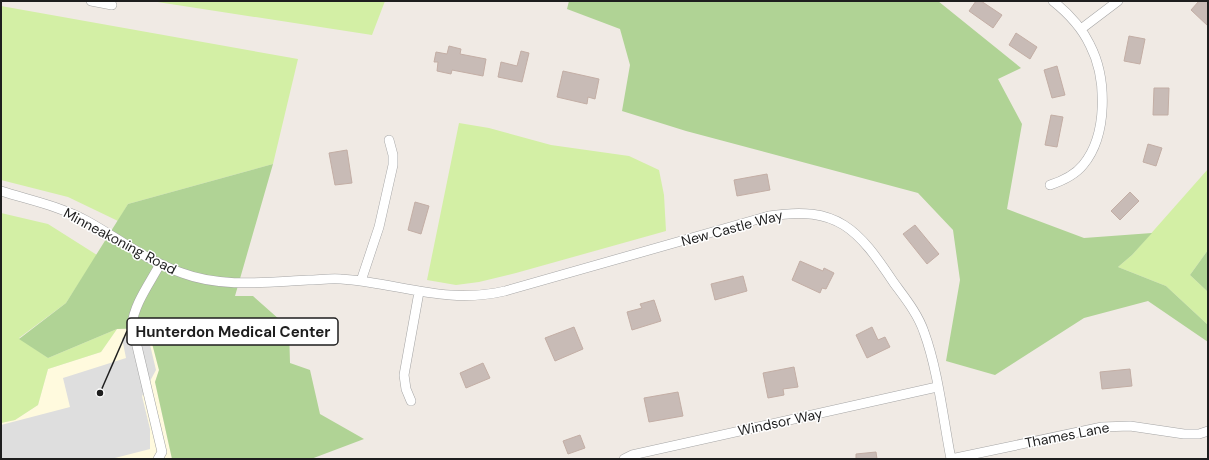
<svg xmlns="http://www.w3.org/2000/svg" width="1209" height="460" viewBox="0 0 1209 460" font-family="'DM Sans',sans-serif">
<style>
.education{fill:#fffade}
.grass{fill:#d3efa5}
.forest{fill:#b0d395}
.parking{fill:#dedede}
.building{fill:#c8bbb6;stroke:#c3aea5}
.lines{fill:none;stroke-linecap:round;stroke-linejoin:round}
.minor-casing{stroke:#a5a5a5;stroke-width:10}
.minor{stroke:#fff;stroke-width:9}
.labels{text-anchor:middle;stroke-width:3;stroke-linejoin:round;paint-order:stroke}
.street-label{font-size:14px;fill:#1e1e1e;stroke:#fff}
.leader{fill:none;stroke:#1e1e1e;stroke-width:1.5}
.callout-dot{fill:#1e1e1e;stroke:#fff;stroke-width:1.5}
.callout{fill:#fff;stroke:#1e1e1e;stroke-width:1.5}
.callout-label{font-size:15px;text-anchor:middle;font-weight:bold;fill:#1e1e1e}
</style>
<rect width="100%" height="100%" fill="#f0eae4"/>
<path class="education" d="M148,328l11,42 -4,12 17,77h-171v-36l14,-3 23,-15 10,-36 53,-17 16,-23z"/>
<path class="grass" d="M151,1h234l-13,34z
M1,6l297,53 -25,105 -145,40 -10,17 -50,-24 -67,-17z
M459,123l30,5 62,17 78,11 30,14 5,25 2,36 -150,42 -37,9 -23,3 -29,-5z
M1208,169v81l-18,25 18,17v33l-42,-39 -48,-19 14,-12z
M1,213l47,11 49,31 -31,48 -47,35 29,20 69,-29 -16,23 -53,17 -10,36 -23,15 -14,3z"/>
<path class="forest" d="M569,1h369l83,67 -23,11 24,45 -15,85 77,29 68,-5 -20,22 -14,12 48,19 42,39v17l-60,-41 -64,17 -89,57 -49,-14 14,-81 -7,-50 -35,-37 -232,-62 -64,-20 8,-46 -10,-36 -53,-20z
M273,164l-38,132h18l36,32 1,35 20,7 10,44 44,25 -53,20h-139l-17,-77 4,-12 -11,-42 -31,1 -69,29 -29,-19 47,-36 62,-99z
M1208,250v42l-18,-17z"/>
<path class="parking" d="M147,332l9,38 -14,26 8,33v20l-39,10h-110v-34l69,-18 -7,-29 63,-20 -4,-20z"/>
<path class="building" d="M976,1h5l21,14 -9,13 -24,-17z
M1199,1h9v25l-17,-16z
M1016,33l21,14 -7,12 -21,-14z
M1129,36l16,3 -5,25 -16,-3z
M449,46l12,3 -1,5 26,5 -3,17 -31,-6 -1,4 -14,-3 1,-9h-4l2,-10 11,2z
M521,51l8,2 -7,29 -24,-5 3,-15 16,4z
M1057,66l8,29 -13,3 -8,-28z
M563,71l36,8 -4,20 -7,-2 -1,7 -30,-7z
M1154,88h15l-1,27h-15z
M1051,115l12,2 -6,30 -12,-2z
M1148,144l14,4 -6,18 -13,-4z
M347,150l5,33 -17,2 -6,-32z
M767,174l3,16 -33,6 -3,-16z
M1130,192l9,9 -19,19 -9,-9z
M415,202l14,4 -8,28 -13,-4z
M915,225l24,29 -12,10 -24,-30z
M800,261l23,10 1,-3 10,5 -8,16 -4,-1 -2,5 -28,-13z
M743,276l4,15 -32,9 -4,-16z
M654,300l7,21 -29,9 -5,-18 15,-4 -2,-4z
M574,327l9,22 -28,12 -10,-23z
M872,327l6,13 7,-3 5,10 -23,11 -11,-23z
M483,363l7,15 -24,10 -6,-15z
M794,367l4,20 -15,2 1,6 -16,3 -5,-25z
M1130,369l2,17 -30,3 -2,-17z
M678,392l5,24 -34,6 -5,-24z
M580,435l5,13 -17,6 -5,-13z
M876,452l1,7h-21v-5z"/>
<g class="lines">
<defs>
<path id="minor" d="M91,1l21,4
M1081,29l37,-28
M1050,185c12,-4 25,-10 33,-20 25,-30 24,-87 7,-120 -8,-17 -22,-32 -37,-44
M1,191c28,9 59,15 86,30 31,17 60,40 95,52 40,15 84,9 126,7 10,0 22,-2 33,-1 59,4 104,26 164,12l264,-75c69,-11 89,13 125,67 11,15 24,31 30,49 14,38 19,86 27,127
M361,281l18,-54 14,-62v-10l-4,-15
M411,401l-5,-12 -2,-14 15,-83
M158,459l4,-7 -30,-127c2,-21 18,-42 28,-61
M624,459l8,-4 305,-68
M951,459l151,-32 28,-1 54,8h15l9,-3"/>
</defs>
<use href="#minor" class="minor-casing"/>
<use href="#minor" class="minor"/>
</g>
<g class="labels">
<g class="street-label">
<text transform="translate(732 228) rotate(-15)" y="5">New Castle Way</text>
<text transform="translate(120 241) rotate(28)" y="5">Minneakoning Road</text>
<text transform="translate(780 422) rotate(-12)" y="5">Windsor Way</text>
<text transform="translate(1067 435) rotate(-11)" y="5">Thames Lane</text>
</g>
</g>
<path class="leader" d="M100 393L127 331"/>
<circle class="callout-dot" cx="100" cy="393" r="4"/>
<rect class="callout" x="127" y="318" width="211" height="27" rx="4"/>
<g class="callout-label">
<text x="233" y="337">Hunterdon Medical Center</text>
</g>
<rect width="1209" height="460" fill="none" stroke="#1e1e1e" stroke-width="4"/>
</svg>
